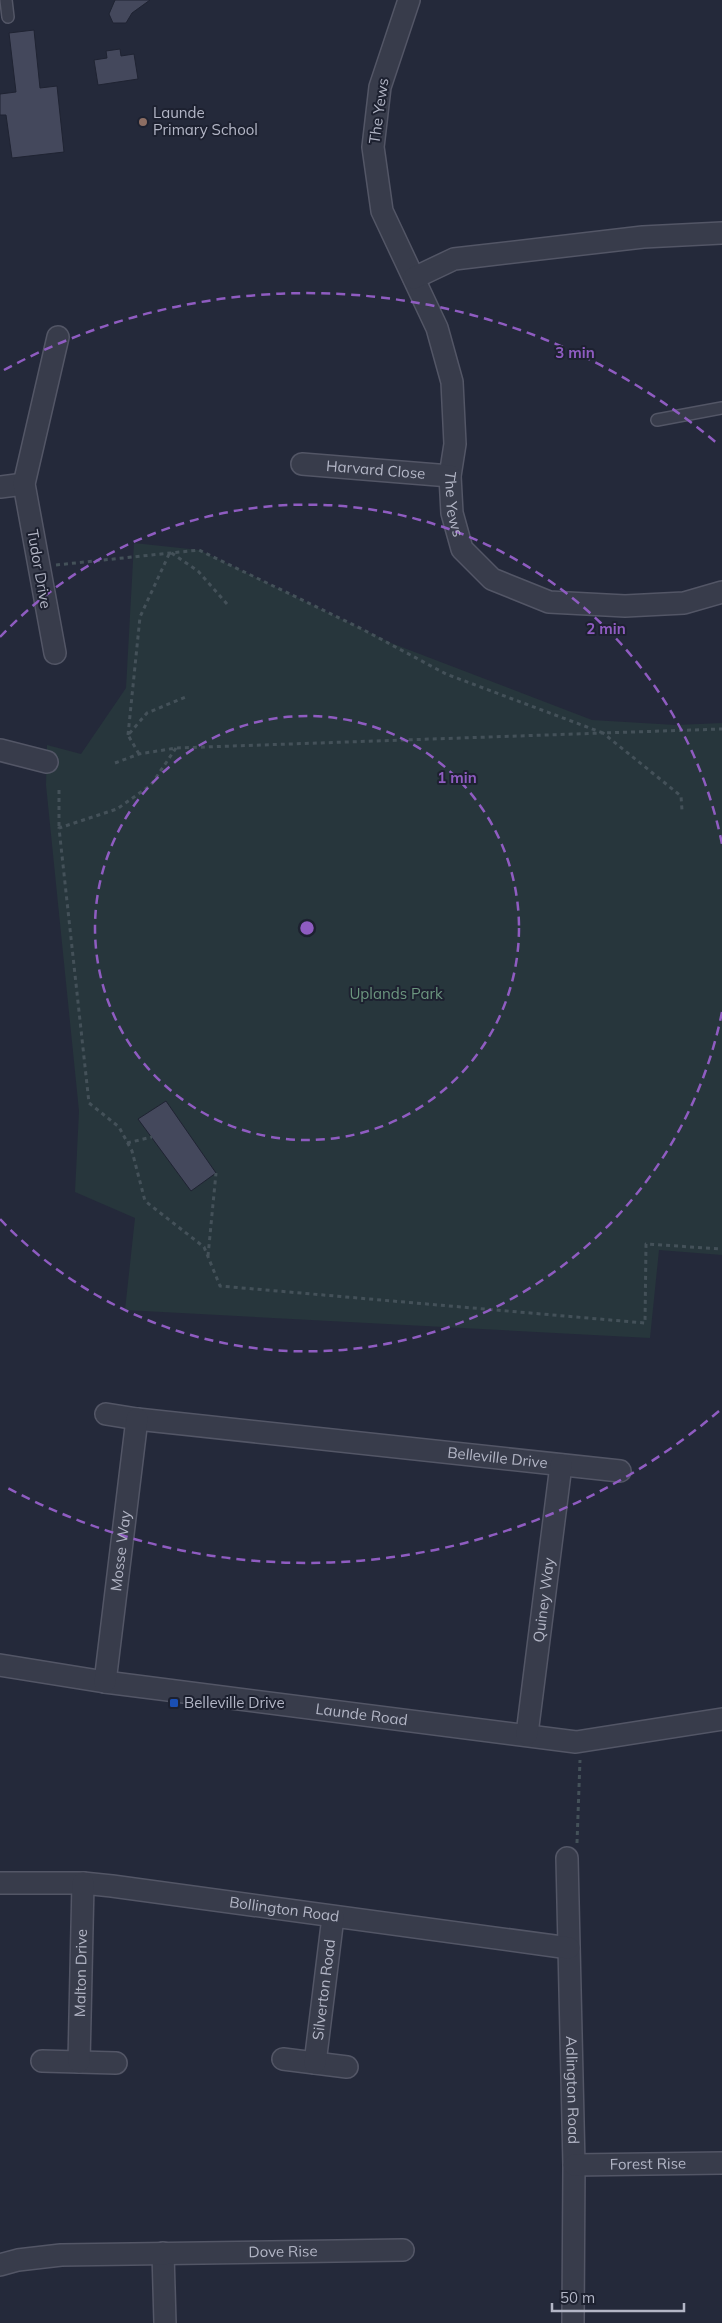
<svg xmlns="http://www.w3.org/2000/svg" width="722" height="2323" viewBox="0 0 722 2323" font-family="Mulish,sans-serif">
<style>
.green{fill:#27363c}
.building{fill:#44485c;stroke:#1f2332}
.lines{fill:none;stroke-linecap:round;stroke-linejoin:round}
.lane-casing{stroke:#535666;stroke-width:14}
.street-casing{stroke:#535666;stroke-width:24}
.path{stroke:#445159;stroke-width:3;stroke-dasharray:4 4;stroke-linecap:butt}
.lane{stroke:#383c4b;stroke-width:11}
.street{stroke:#383c4b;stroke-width:21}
.ring{fill:none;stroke:#8f5cc1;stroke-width:2.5;stroke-dasharray:9 6}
.education-dot{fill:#8d6e63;stroke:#1d2130;stroke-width:2}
.transit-dot{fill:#1a4fb4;stroke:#1d2130;stroke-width:2}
.labels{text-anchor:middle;stroke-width:4;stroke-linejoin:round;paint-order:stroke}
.street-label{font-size:15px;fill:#b3b6c6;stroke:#1d2130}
.poi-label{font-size:15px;fill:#b3b6c6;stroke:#1d2130;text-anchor:start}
.park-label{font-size:15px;fill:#6c967f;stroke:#1d2130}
.centre{fill:#8f5cc1;stroke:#1d2130;stroke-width:2.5}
.ring-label{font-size:15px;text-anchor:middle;font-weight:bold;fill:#8f5cc1;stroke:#1d2130;stroke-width:4;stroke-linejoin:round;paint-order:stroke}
</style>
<rect width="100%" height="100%" fill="#24293a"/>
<path class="green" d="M134,543l65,7 192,93 201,77 84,5 46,-2v532l-63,-5 -9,88 -525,-28 10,-92 -60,-26 4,-81 -33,-326 1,-40 34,9 45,-66z"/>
<path class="building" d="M115,0h35l-18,13 -6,10h-13l-4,-9z
M34,30l6,58 17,-2 7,66 -52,6 -6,-43h-6v-21l16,-2 -7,-59z
M120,49l1,7 13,-2 4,25 -40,6 -4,-25 13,-2 -1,-7z
M166,1101l50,72 -25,18 -53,-72z"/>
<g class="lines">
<defs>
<path id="lane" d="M6,0l2,17
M657,420l65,-12"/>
<g id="street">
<path id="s1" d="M409,0l-29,87 -7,60 9,64 55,117 15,54 3,62 -5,32 2,37 10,36 30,30 57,23 76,4 59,-3 38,-11"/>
<path d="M414,278l40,-19 189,-22 79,-4"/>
<path id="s2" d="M302,464l148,12"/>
<path d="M0,487l24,-3"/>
<path d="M55,653l-31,-169 34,-147"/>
<path d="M0,750l47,12"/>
<path id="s3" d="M106,1414l31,5 483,52"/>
<path id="s4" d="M0,1665l105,17 471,60 146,-23"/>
<path id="s5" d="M105,1682l32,-263"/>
<path id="s6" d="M527,1734l34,-269"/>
<path id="s7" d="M567,1858l7,307 -1,158"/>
<path id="s8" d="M0,1883h83l29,3 457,62"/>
<path d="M283,2059l64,8"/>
<path d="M42,2061l74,2"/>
<path id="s9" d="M79,2062l4,-179"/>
<path id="s10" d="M315,2063l18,-146"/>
<path id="s11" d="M574,2165l148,-2"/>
<path d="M163,2253l2,70"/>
<path id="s12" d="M0,2265l18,-5 43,-5 342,-5"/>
</g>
</defs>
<use href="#lane" class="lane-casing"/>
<use href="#street" class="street-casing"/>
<path class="path" d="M56,565l143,-15 163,79 84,45 157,59 119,-4
M128,735l12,-118 30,-65 28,19 29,33
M176,748l-25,37 -34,24 -58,19 30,275 30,24 13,24 13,50 59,46 16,39 425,37 1,-79 76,5
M139,754l-11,-19 19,-22 41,-17
M115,763l24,-9 37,-6 427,-15 78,63 1,14
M59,790v38
M127,1143l25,-6
M208,1256l8,-83
M577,1843l3,-83"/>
<use href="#lane" class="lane"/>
<use href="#street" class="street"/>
</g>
<g class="ring">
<circle cx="307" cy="928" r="212"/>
<path d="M722 1012A423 423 0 0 1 0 1219M0 637A423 423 0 0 1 722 844"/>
<path d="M719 1411A635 635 0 0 1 4 1486M4 370A635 635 0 0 1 719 445"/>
</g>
<circle class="education-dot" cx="143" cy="122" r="5"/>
<rect class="transit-dot" x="169" y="1698" width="10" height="10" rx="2.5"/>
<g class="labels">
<g class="street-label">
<text transform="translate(379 111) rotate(-82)" y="5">The Yews</text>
<text dy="5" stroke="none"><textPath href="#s2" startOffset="74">Harvard Close</textPath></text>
<text dy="5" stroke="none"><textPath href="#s1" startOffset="525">The Yews</textPath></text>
<text transform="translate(39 569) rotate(80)" y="5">Tudor Drive</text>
<text dy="5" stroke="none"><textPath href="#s3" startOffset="394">Belleville Drive</textPath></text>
<text dy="5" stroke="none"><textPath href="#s5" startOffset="132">Mosse Way</textPath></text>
<text dy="5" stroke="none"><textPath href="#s6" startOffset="135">Quiney Way</textPath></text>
<text dy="5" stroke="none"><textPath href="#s4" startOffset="365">Launde Road</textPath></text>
<text dy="5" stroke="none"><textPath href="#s8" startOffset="286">Bollington Road</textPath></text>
<text dy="5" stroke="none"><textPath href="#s9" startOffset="89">Malton Drive</textPath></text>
<text dy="5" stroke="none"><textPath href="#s10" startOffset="74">Silverton Road</textPath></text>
<text dy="5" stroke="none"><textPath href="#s7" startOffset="232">Adlington Road</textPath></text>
<text dy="5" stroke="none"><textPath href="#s11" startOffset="74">Forest Rise</textPath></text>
<text dy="5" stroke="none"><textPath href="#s12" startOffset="284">Dove Rise</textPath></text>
</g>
<g class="poi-label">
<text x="153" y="118">Launde<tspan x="153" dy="17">Primary School</tspan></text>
<text x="184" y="1708">Belleville Drive</text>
</g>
<g class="park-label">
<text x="396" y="999">Uplands Park</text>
</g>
</g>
<circle cx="307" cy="928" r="8" class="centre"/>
<g class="ring-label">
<text x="575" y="358">3 min</text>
<text x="606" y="634">2 min</text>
<text x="457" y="783">1 min</text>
</g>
<path d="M552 2303v8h132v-8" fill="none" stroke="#b3b6c6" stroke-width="2.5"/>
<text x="560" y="2303" font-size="15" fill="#b3b6c6" stroke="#1d2130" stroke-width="4" paint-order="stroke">50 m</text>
</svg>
